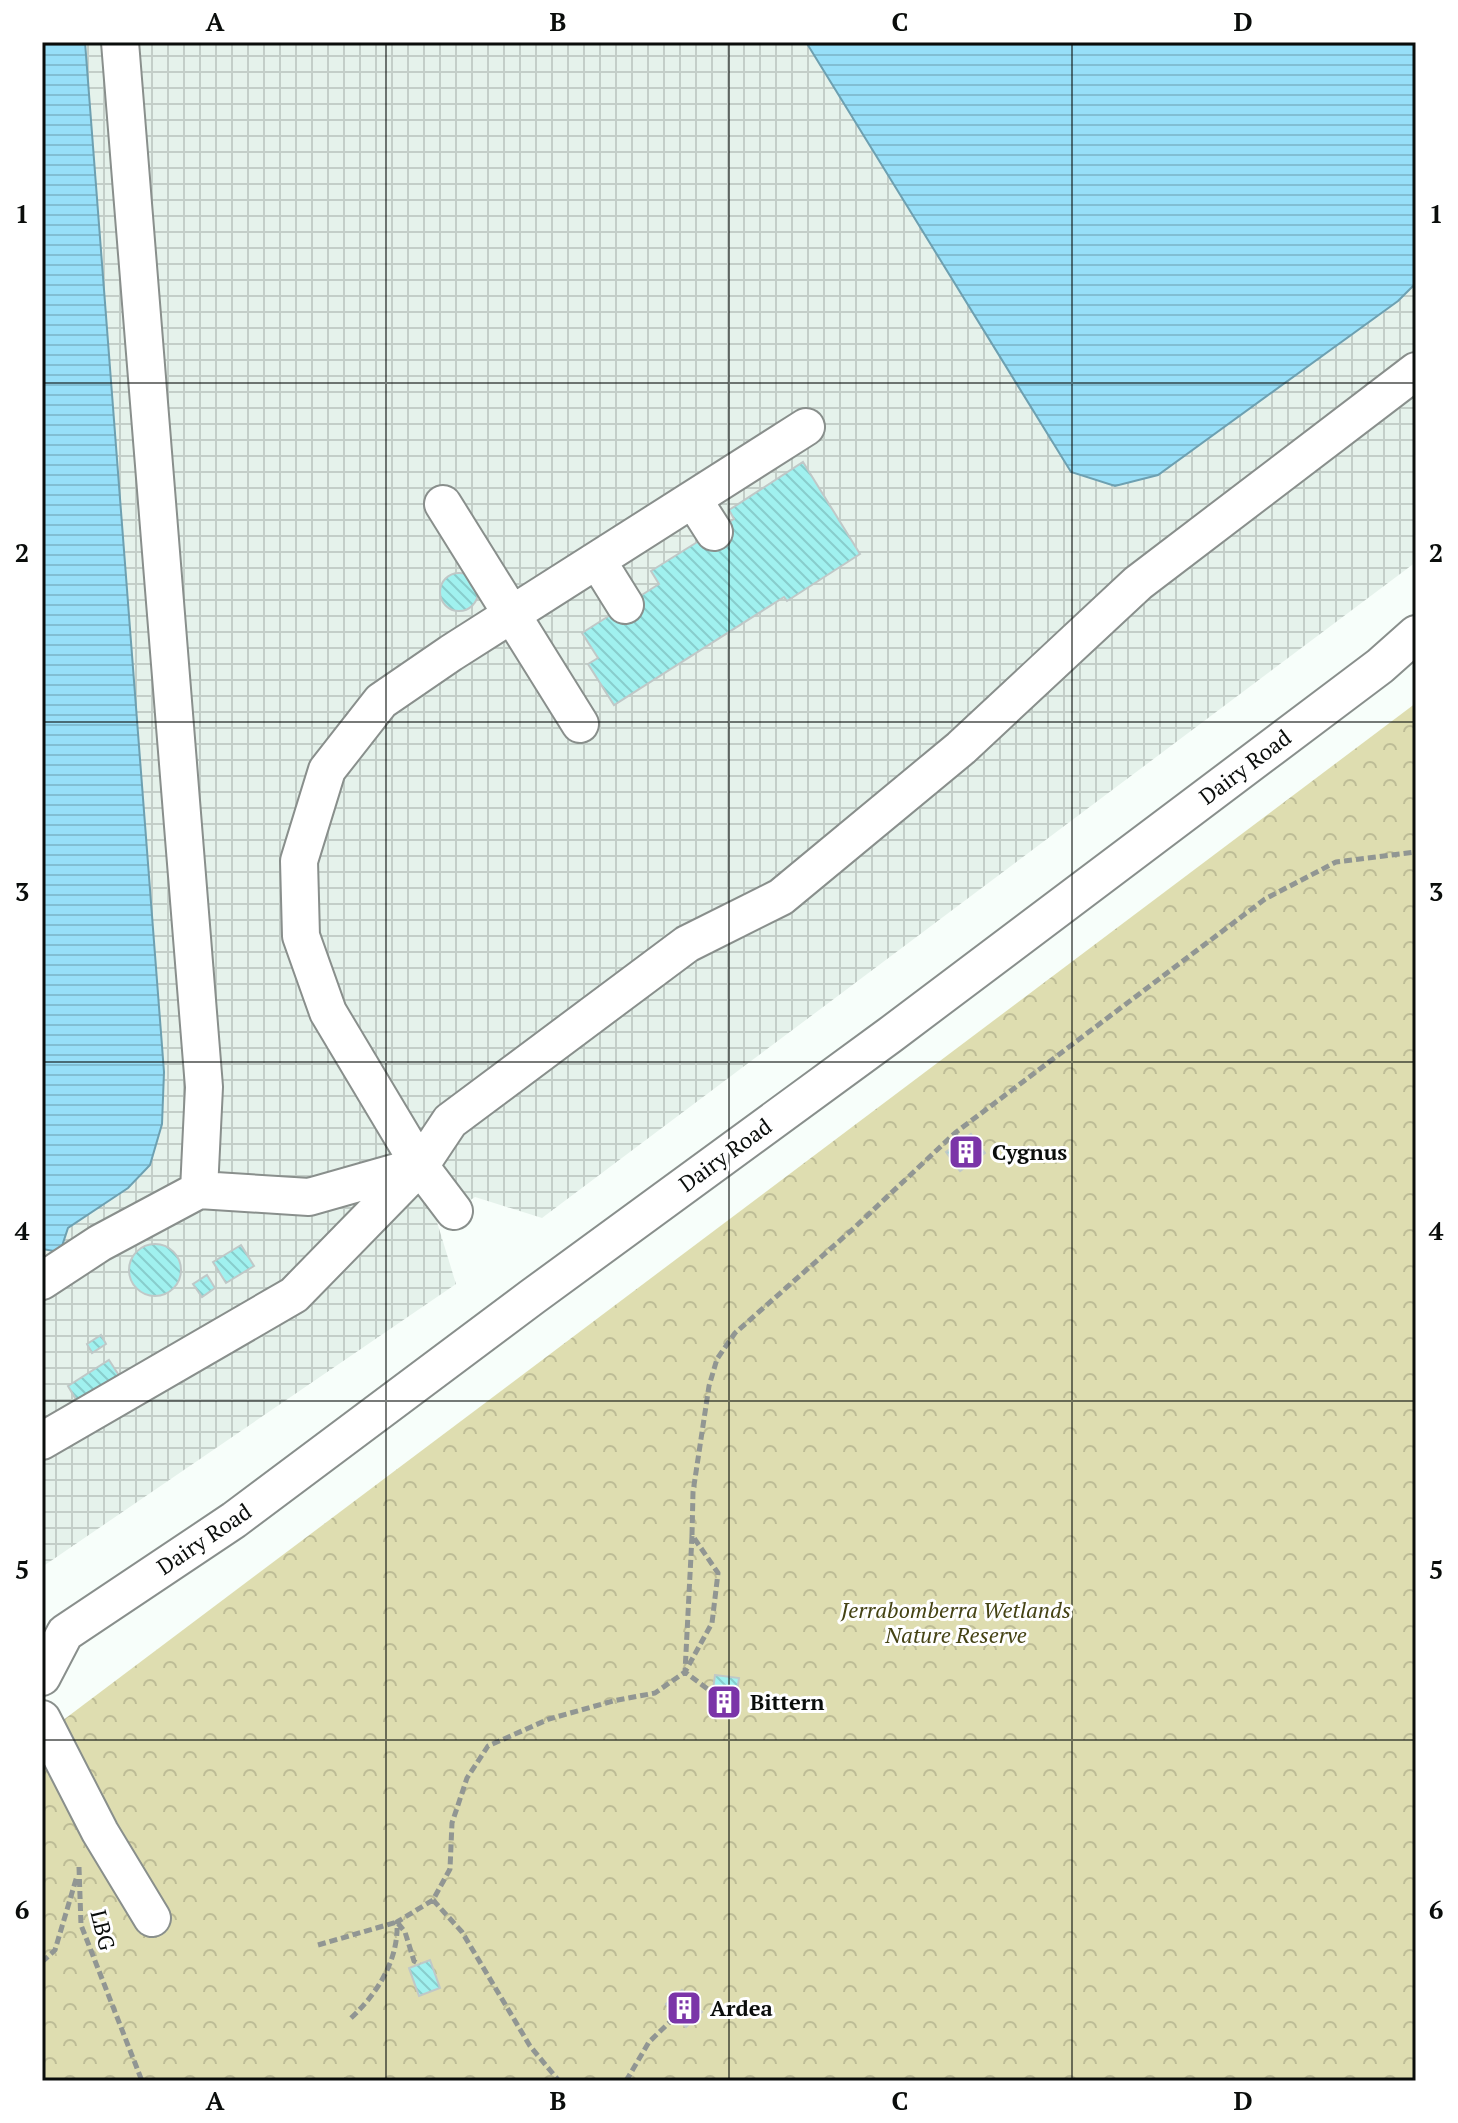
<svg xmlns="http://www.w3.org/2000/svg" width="1458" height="2123" viewBox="0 0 1458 2123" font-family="'PT Serif',serif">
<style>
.industrial{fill:url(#industrial-grid)}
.park{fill:url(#park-crowns)}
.water{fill:url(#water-rules);stroke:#6da0b1;stroke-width:2}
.building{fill:url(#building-back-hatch);stroke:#c0c8c7;stroke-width:2}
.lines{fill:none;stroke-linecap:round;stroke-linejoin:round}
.minor-casing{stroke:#898f8c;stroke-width:40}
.path{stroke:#919693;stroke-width:5;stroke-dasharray:8 4;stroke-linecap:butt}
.minor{stroke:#fff;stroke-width:36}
.grid{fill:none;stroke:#0a0d0b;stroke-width:2;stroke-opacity:0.55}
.labels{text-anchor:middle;stroke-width:6;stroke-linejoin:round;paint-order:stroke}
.street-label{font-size:22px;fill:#0a0d0b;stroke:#fff}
.poi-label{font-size:22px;font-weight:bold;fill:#0a0d0b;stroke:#fff;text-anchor:start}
.park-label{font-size:22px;font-style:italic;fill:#454314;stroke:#fff}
.neatline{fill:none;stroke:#0a0d0b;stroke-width:3}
.grid-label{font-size:26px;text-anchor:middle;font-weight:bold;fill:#0a0d0b}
</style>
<defs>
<pattern id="industrial-grid" width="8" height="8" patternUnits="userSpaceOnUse" patternTransform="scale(2)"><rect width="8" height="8" fill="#e5f2eb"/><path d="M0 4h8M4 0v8" fill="none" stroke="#c3cec8"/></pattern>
<pattern id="park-crowns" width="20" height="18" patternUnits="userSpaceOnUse" patternTransform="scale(2)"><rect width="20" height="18" fill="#deddb0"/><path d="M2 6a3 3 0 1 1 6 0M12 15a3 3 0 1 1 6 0" fill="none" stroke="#bdbc96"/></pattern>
<pattern id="water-rules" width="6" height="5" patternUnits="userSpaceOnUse" patternTransform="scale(2)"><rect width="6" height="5" fill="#97dff8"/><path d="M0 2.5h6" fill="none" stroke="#81bed3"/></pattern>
<pattern id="building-back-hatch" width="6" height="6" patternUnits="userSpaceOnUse" patternTransform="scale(2)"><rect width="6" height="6" fill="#a0f1ef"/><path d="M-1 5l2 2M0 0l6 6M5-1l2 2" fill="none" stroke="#88cdcc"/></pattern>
</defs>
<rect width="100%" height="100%" fill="#f7fefa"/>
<path class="industrial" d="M42,42h1374v520l-874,656 -67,-21 -38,25 19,62 -414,283z"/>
<path class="park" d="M1416,703v1378h-1374v-345z"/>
<path class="water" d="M42,42h43l79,1030 -2,52 -12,41 -22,23 -60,40 -8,24 -18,-3z
M806,42h610v241l-18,18 -240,174 -43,11 -44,-14z"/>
<path class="building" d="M803,462l57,92 -73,47 -3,-4 -170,108 -26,-41 10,-6 -16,-25 77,-49 -8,-13 83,-52 -5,-9z
M440 592a19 19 0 1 1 38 0a19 19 0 1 1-38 0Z
M971,1134l14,19 -25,18 -14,-19z
M129 1270a26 26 0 1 1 52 0a26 26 0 1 1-52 0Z
M241,1245l13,21 -28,17 -13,-21z
M207,1275l8,13 -13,9 -9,-13z
M101,1335l5,9 -14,9 -5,-9z
M109,1360l11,17 -42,26 -10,-17z
M715,1675l24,3 -5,36 -24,-3z
M430,1960l10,28 -21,8 -10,-28z
M682,1990l20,22 -16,15 -20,-23z"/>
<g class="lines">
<defs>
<path id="minor" d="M120,42l84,1045 -5,103
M693,499l21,33
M443,504l137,220
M597,560l28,45
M454,1211l-34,-45 -92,-154 -27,-76 -2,-75 28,-91 54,-69 70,-48 355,-226
M42,1281l58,-38 99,-53 110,7 109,-31
M42,1441l252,-146 126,-129 30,-45 237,-177 94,-47 180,-149 177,-165 278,-212
M42,1677l23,-44 169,-113 298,-223 358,-262 490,-369 36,-32
M42,1719l58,113 52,86"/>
</defs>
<use href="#minor" class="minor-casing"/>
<path class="path" d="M955,1133l4,10
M692,1536l-7,136 28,21
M79,1867l2,58 61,156
M433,1900l29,32 68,114 29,35
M318,1945l79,-23 8,10 9,29 6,3
M42,1962l13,-12 22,-74
M351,2018c27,-25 48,-59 46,-96l36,-22 17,-31 2,-46 15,-45 21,-32 61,-27 64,-18 42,-8 30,-21 27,-49 6,-50 -26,-38 1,-43 16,-106 8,-27 18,-26 119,-105 101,-95 310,-234 71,-37 80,-10
M343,2079l2,2
M626,2081l23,-39 27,-26"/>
<use href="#minor" class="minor"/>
</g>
<path class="grid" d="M386,42v2039M729,42v2039M1072,42v2039M42,383h1374M42,722h1374M42,1062h1374M42,1401h1374M42,1740h1374"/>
<defs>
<symbol id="building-square" viewBox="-11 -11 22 22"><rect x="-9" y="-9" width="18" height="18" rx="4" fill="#7b35a8" stroke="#fff"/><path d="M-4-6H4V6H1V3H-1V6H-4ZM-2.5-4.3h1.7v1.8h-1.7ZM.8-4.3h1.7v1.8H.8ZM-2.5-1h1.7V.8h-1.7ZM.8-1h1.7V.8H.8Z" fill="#fff"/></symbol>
</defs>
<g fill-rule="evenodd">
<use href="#building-square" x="946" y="1132" width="40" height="40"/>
<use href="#building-square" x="704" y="1682" width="40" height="40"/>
<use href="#building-square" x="664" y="1988" width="40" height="40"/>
</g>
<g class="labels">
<g class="street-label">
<text transform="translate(1245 767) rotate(-37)" y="8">Dairy Road</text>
<text transform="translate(725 1155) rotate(-36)" y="8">Dairy Road</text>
<text transform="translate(204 1539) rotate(-34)" y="8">Dairy Road</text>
<text transform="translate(103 1930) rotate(76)" y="8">LBG</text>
</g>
<g class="poi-label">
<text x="992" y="1160">Cygnus</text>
<text x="750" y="1710">Bittern</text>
<text x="710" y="2016">Ardea</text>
</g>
<g class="park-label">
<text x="956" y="1618">Jerrabomberra Wetlands<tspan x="956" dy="25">Nature Reserve</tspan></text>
</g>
</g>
<rect width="1458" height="2123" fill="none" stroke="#ffffff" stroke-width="88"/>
<rect x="44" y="44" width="1370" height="2035" class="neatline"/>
<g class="grid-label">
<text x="215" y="31">A</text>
<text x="558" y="31">B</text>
<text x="900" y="31">C</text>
<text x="1243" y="31">D</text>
<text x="22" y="223">1</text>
<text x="1436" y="223">1</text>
<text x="22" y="562">2</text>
<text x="1436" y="562">2</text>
<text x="22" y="901">3</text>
<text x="1436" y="901">3</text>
<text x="22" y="1240">4</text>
<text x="1436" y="1240">4</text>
<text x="22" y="1579">5</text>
<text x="1436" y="1579">5</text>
<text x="22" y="1919">6</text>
<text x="1436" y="1919">6</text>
<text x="215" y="2110">A</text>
<text x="558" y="2110">B</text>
<text x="900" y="2110">C</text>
<text x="1243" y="2110">D</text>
</g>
</svg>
